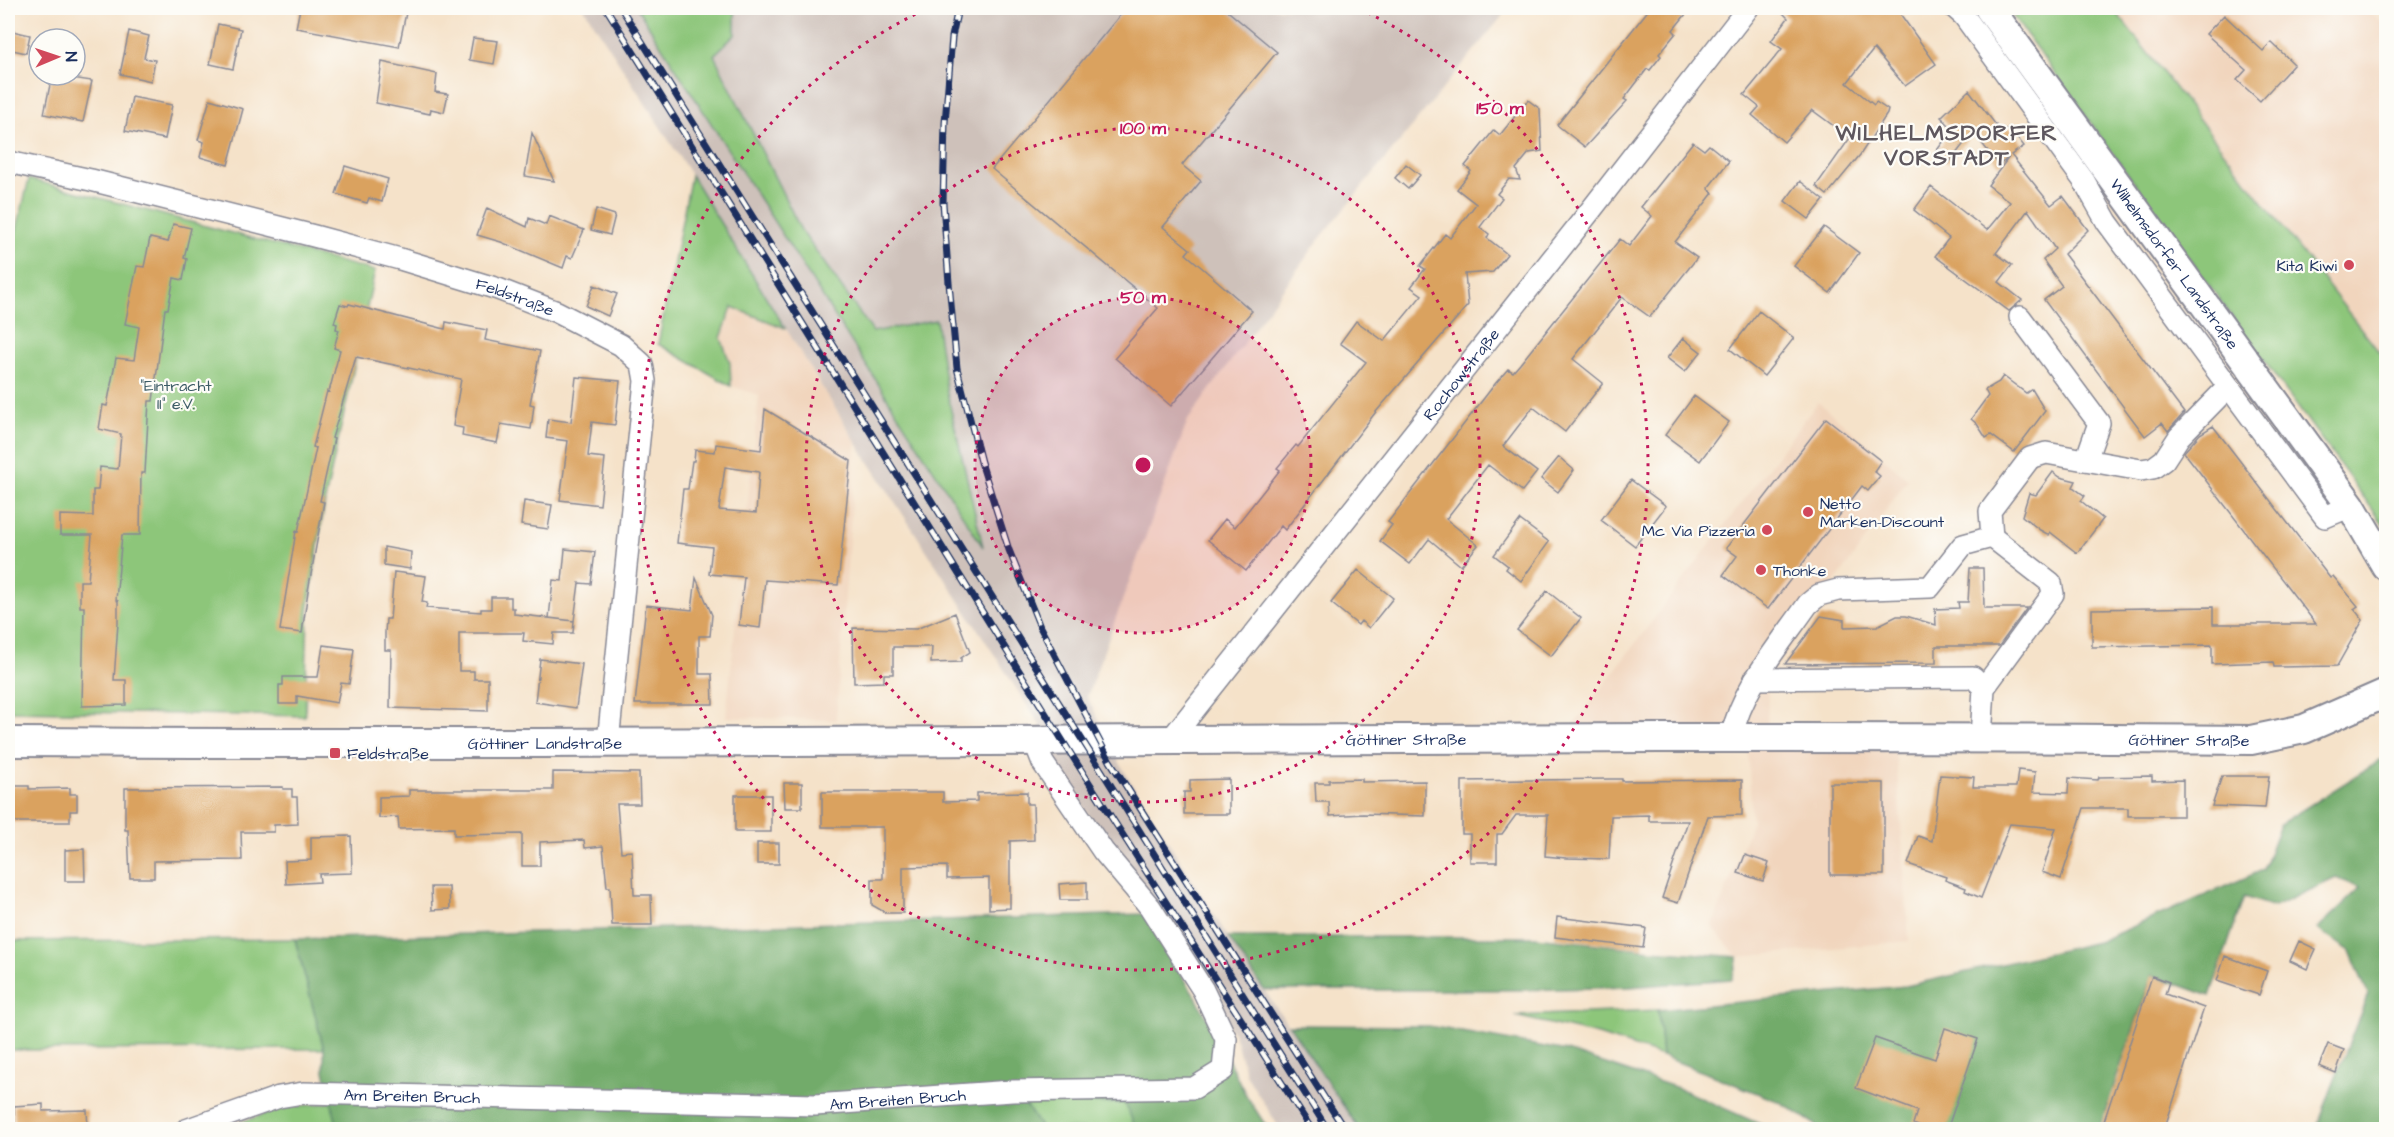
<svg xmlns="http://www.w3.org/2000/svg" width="2394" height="1137" viewBox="0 0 2394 1137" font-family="'Architects Daughter',sans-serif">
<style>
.built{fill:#f1d5bd}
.industrial{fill:#cec1ba}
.green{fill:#8dc67a;stroke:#547a6c;stroke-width:1.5}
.forest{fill:#72ab6a;stroke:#466d64;stroke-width:1.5}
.building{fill:#daa25e;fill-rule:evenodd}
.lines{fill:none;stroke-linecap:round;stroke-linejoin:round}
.street-casing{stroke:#888894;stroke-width:24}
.secondary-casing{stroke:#888894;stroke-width:32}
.street{stroke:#fff;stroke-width:21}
.secondary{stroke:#fff;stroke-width:28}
.rail-casing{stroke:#1b2f5e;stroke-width:7}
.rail{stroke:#fdfcf7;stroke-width:4.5;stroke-dasharray:14;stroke-linecap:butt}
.ring{fill:none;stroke:#c2185b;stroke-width:3;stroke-dasharray:3 6}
.poi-dot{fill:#d1495b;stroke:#fdfcf7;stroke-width:2}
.labels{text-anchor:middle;stroke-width:4.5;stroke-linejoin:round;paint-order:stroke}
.street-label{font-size:16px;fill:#1b2f5e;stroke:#fdfcf7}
.poi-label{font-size:16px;fill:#1b2f5e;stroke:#fdfcf7;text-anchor:start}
.park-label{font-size:16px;fill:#3d5c66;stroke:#fdfcf7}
.district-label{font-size:22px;font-weight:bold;letter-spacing:1.5px;fill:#5e575e;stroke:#fdfcf7}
.centre{fill:#c2185b;stroke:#fdfcf7;stroke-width:3}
.ring-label{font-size:18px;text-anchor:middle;font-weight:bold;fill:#c2185b;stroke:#fdfcf7;stroke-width:4.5;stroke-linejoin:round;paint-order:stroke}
</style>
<rect width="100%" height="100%" fill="#fdfcf7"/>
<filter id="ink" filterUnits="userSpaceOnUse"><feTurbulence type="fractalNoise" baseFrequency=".0167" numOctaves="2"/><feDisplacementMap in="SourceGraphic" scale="12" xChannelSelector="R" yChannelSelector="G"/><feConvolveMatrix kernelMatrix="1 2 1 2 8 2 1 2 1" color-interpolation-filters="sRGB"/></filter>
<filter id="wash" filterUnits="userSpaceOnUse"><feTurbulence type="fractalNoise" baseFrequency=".008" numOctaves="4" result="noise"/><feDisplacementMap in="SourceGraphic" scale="24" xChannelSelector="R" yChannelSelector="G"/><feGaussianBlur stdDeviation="1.35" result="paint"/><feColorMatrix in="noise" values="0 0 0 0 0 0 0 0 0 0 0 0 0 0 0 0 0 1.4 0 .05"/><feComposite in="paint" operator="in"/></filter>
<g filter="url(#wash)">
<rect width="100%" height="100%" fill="#f5e2c9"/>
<path class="built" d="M2113,8h250l23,16v337z
M691,175l165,267 -20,278 -110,-3 33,-322 -28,-9 -73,-42z
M1818,402l90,77 -140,199 -1,69 128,-6 14,200 -171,16 -26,-30 40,-105 -4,-74h-192z"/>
<path class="industrial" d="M584,8h53l344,537 -34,-152 -11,-73 -63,12 -72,-102 -87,-176 21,-19v-27h774l-191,233 -130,179 -101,277 37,74 104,166 131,192h-79l-34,-54 -12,-41 -177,-267 -17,-42 -184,-283 -165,-267z"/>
<path class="green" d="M637,8h98v27l-21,20 87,175 72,102 63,-12 11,73 36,154z
M2007,8h106l273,353v167z
M691,175l94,153 -53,-21 -11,31 9,25 1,23 -73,-42z
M29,179l346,92 -49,224 -18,116 -3,105 -297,-5v-446z
M295,939l29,110 -316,1v-109z
M1658,1010l4,46 -64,-21 -83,-19z
M333,1102l5,27 -120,1 64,-22z
M1024,1102l102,1 10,26h-95z
M414,1124l160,5 -180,1z"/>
<path class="forest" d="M2386,757v372h-70l52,-135 -18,-43 -33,-22 43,-41 -24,-10 -62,29 -30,-10 -34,99 -58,-21 -53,154h-277l-42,-27 -118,-46 -4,-46 248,-24 192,-44 165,-72 17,-46z
M1143,914l53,83 50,98 22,34h-132l-11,-26 -101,-1 17,27 -467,1 -160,-6 -20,5h-56l-14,-58v-22l-29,-110z
M1228,937h308l115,13 87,7 -6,22 -103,8 -102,3h-263z
M1289,1025l140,1 138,25 111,37 93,41h-412z"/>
<g id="blocks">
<path class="building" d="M300,8h107l-8,39 -103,-19z
M1126,8h98l53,44 -95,113 19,16 -38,46 27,22 -4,5 66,57 -81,95 -56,-48 43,-50 -166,-139z
M1650,8h41l-18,22 3,3 -17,21 2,2 -11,14 -3,-1 -23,30 3,2 -42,46 -28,-22z
M1778,8h118l40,56 -31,22 -31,-37 -27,34 27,22 2,-3 12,8 -1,4 -27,41 -33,40 -11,-9 34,-48 -38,-28 -28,32 -32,-27 7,-8 -15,-12 38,-46 -11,-8 17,-23z
M2224,15l39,36 8,-9 23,22 -34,37 -23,-21 9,-10 -40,-36z
M218,24l23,5 -8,40 -23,-5z
M8,30l22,5 -4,18 -18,-4z
M129,31l20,5 -5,22 11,2 -4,21 -31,-7z
M473,38l25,3 -4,23 -25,-4z
M382,62l55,12 -2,18 13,2 -4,18 -13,-3 -1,5 -54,-11z
M52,75l40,6 -9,41 -39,-8z
M1969,90l33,43 7,-6 15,19 -13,9 40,50 12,-9 25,34 -24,24 120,159 -16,18 -6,-8 -17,13 -101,-136 18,-14 -19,-26 12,-11 -27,-39 -32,43 16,12 -13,17 23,18 -13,11 -74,-55 14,-18 -35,-28 17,-23 56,43 23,-28 -22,-17 21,-28 -10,8 -26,-33 -25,32 -14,-10 19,-25 -12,-12z
M132,97l40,8 -7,34 -40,-8z
M210,99l33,10 -15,56 -28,-8 4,-15 -6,-2z
M1528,100l12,9 2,42 -13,2 -13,16 4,11 -11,-1 -12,15 5,4 -22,29 9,7 -2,4 20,16 -14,18 -28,2 3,31 -93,108 -90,117 -4,-4 -35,45 -38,-31 17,-21 10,8 45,-57 -3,-2 19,-23 2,2 68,-85 -26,-19 16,-22 28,20 38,-46 -11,-8 14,-18 -5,-3 25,-32 5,4 26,-34 -19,-15 14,-18 -6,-5 29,-36 6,5z
M532,133l22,48 -29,-5z
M1693,142l11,8 5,-5 20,16 -21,27 5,5 -38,49 22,16 -47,59 -28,-20 -49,62 30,24 -38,49 -32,-25 -30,39 34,26 -15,19 -34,-26 -42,54 32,26 -17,21 -32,-27 -19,25 -30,-23 12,-16 -4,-3 107,-138 13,-15 5,3 7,-8 100,-125 9,7 23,-30 -11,-9z
M1406,164l14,11 -12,14 -13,-11z
M345,166l43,13 -6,23 -13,-4 -2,5 -31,-9z
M1800,181l24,19 -15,19 -24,-18z
M487,208l40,19 2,-9 17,7 3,-9 35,14 -12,28 -5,-2 -4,12 -62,-26 -24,-7z
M596,209l19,6 -5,20 -19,-5z
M173,224l18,4 -7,30 3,1 -4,21 -9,-2 -6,31h-3l-12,92h-4l-4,72h-4l-1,62h-18l-6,65 2,1v22l-4,57h12v25l-44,1 2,-99h-4v-26h8l4,-46h-32v-20l33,1v-26h5l2,-23 18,2 3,-35 -22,-5 4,-24 4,1 9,-48 18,2 5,-33 -14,-3 12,-58 7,1 6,-29 18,4z
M1824,227l35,26 -29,40 -36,-27z
M594,285l23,9 -9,22 -22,-10z
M340,304l8,2 1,-2 96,25 1,-7 41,8 -2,10 55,11 -10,53 4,1 -3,24 -30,-5 -4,19 -35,-7 1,-8 -10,-2 8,-47 -105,-22 -24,81 2,1 -14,62 4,1 -16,89 -6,42 -22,-3 16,-99 2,1 18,-84 -3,-1 14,-56 2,1 11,-42 -6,-2 5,-18 -3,-1 1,-5 -3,-1z
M1759,311l35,27 -30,38 -34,-27z
M1683,338l18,14 -16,20 -18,-14z
M2003,376l23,17 6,-4 13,22 -31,41 -23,-17 -5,3 -9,-14 -6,-5 17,-23 -3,-6 14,-8z
M576,377l44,4 -5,44 -23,-3 -4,34 17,2 -5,47 -40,-5 8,-59 -22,-3 2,-19 23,3z
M1694,396l35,26 -29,39 -35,-26z
M765,409l86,52 -13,124 -73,-5 -5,48 -21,-3 5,-48 -35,-3 3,-27 -35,-4 6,-54h5l4,-28h2l1,-11 20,2 1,-8 45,6zM725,467l34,5 -3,41 -37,-3z
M1826,418l55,43 -7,10 6,5 -12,15 -6,-5 -94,123 -45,-34 14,-19 -11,-8z
M2213,426l117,152 3,-2 25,30 -4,3 9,11 -26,46 -63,1 -1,-5 -61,2v-19l-120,2v-38l121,-2v17h103l-132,-172 16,-18z
M1559,457l15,13 -16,22 -17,-13z
M2053,472l7,5 16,4 -3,6 12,9 -4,5 22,18 -26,34 -27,-21 -1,3 -9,-5 -18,-14 7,-23 7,2z
M1631,480l35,26 -31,40 -34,-26z
M524,501l28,4 -4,24 -27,-4z
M1520,520l29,22 -28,39 -15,-12 2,-3 -14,-11z
M384,547l27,5 -1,17 -26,-4z
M565,549l30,3 -4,32 -12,-1 -5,38 -25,-3 4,-38 9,1z
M1970,568h13l1,40h43l-28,38h-63v17l-151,1 36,-48 23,4v7l33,-1 20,-10h9l30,9 -1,-16 24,-1 -1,-6h10z
M1358,570l35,28 -24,30 -8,-7 -3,4 -27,-22z
M394,572l32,4 -4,26 5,1 -1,5 55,4v-3h10v-12h20v11h3v6l60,7 -1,12h-19l-1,11 -30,-3 1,-8h-65v38h15v8h14v32l-98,-3 1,-58h-6v-17l1,-14h4z
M696,578l16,37 -2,21h-11v38h13l1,30h-78l11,-99 46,5z
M1547,591l34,27 -30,38 -34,-26z
M955,613l15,39 -9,6v4l-30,1 1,-16h-39v27h-9v8l-30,1 -1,-55 63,1z
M323,645l31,4 -5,35 -8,-1 -4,20 -40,-7v8h-18v-19h4v-8h35z
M540,659l42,5 -6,44 -41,-6z
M2018,770l17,2 -2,20 35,1 1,-15 29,2 1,-3 53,-1v5l31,-1v36h-55v-8h-44l-23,71 -19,-7 14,-44 -46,-4 -29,74 -16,-7 1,-3 -21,-8 1,-3 -38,-13 10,-28 14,5 8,-66 34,2 -1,10h43z
M553,772l86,1 1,31h-23l4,48 11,-1 2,44h17l1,30h-40l-2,-38h-3l-4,-41 -18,2 -1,-8 -44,2v24h-18v-32l-68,1v-7l-55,1 -1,-12 -19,1v-21l30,-1v-6h144z
M2222,776h47l-4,32 -53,-2z
M1229,779v35h-45v-22h6v-12z
M1362,779v3l63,-1v35l-62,-2 -33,2 -1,-14h-13l-1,-19h14v-3z
M1609,779h13v2l120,-1v35l-34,1 -30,87 -16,-5 26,-77h-39v-6l-38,1 -2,43 -43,-1 -21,-2 3,-41h-32l-14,19h-5v28h-27v-28h-8v-53z
M784,783h18v25h-17z
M1830,783h54v92h-54z
M10,786h19v3l41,-1v6h7v17h-7v11h-62v-33h2z
M283,787v2h9v8h5l1,27 -24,1v7h-33l1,28 -88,1v17h-24l-2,-48h-3v-42z
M822,792h121v10l34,-1v-8l50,-1v12h6l1,36 -24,1v67l-21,1v-31l-42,1v-13l-44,1v46h-17l-14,-8v-26h11v-52h-61z
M735,795h36v37h-36z
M351,836l1,37 -33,1 1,8 -34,2 -1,-23 26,-1v-23z
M757,843h22v21h-22z
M84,849l1,32h-20v-31z
M1745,855l24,8 -6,18 -25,-8z
M1087,882v18h-27l-1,-16z
M431,887h18l1,22 -18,1z
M1557,917l89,11 -3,20 -88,-11z
M2299,941l17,8 -9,20 -17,-8z
M2225,956l42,15 -8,24 -42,-14z
M2152,976l17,6 -4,12 39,14 -40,122h-63z
M1945,1028l33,11 -31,91h-18l-16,-6 4,-13 -61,-23 19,-50 60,21z
M2328,1044l16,6 -8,23 -17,-7z
M43,1104v7l44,-1 1,20h-73l-1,-24z"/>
</g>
</g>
<g filter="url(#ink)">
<use href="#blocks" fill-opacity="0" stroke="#888894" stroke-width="1.5"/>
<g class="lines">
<defs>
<g id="street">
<path d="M1955,8l9,8 120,165 23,41 218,295 26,-11"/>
<path id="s1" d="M8,162l83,18 223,56 86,23 98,30 59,23 64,33 21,19 3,17 -37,361"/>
<path d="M2020,317l79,106 -13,37"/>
<path d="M1755,679l218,-2 11,11"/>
<path d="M1731,738c11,-51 48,-92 77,-134l11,-9 19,-5 92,-3 33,-42 29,-8 -2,-26 40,-53 16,-5 95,17 12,-2 11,-8 15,-23 49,-50"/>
<path d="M1981,738l3,-50 69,-94 -2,-11 -59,-46"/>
<path id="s2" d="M1171,739l420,-529 157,-202"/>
<path id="s3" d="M186,1130l93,-33 24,-4 512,12 197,-14 182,-3 29,-18 3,-31 -23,-49 -53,-83 -47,-56 -60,-88 -9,-23"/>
</g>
<g id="secondary">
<path id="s4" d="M1989,8l362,498 35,60"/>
<path id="s5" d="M8,742c747,5 1495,-9 2243,-2l53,-11 82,-36"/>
</g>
</defs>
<use href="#street" class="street-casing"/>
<use href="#secondary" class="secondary-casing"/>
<use href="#street" class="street"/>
<use href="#secondary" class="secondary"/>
<defs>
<path id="rail" d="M606,8l470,754 236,368
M621,8l707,1122
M958,8l-6,29 -7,86 -2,80 6,80 8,85 24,94 28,88 31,77 70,134 235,369"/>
</defs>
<use href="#rail" class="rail-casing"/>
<use href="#rail" class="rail"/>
</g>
</g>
<circle cx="1143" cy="465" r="168" fill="#c2185b" fill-opacity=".12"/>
<g class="ring">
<circle cx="1143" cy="465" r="168"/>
<circle cx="1143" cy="465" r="337"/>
<path d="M1360 9A505 505 0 1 1 926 9"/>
</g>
<g class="poi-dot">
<circle cx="2349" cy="265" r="6"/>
<circle cx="1808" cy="512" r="6"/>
<circle cx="1767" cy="530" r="6"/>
<circle cx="1761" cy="570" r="6"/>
<rect x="329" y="747" width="12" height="12" rx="3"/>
</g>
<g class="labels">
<g class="street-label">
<text dy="6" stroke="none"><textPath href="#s4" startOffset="316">Wilhelmsdorfer Landstraße</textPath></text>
<text dy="6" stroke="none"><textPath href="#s1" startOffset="525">Feldstraße</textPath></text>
<text dy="6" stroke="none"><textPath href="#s2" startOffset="466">Rochowstraße</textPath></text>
<text dy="6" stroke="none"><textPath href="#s5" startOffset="1398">Göttiner Straße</textPath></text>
<text dy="6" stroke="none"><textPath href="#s5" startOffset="2181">Göttiner Straße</textPath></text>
<text dy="6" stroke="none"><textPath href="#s5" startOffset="537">Göttiner Landstraße</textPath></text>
<text dy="6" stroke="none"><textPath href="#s3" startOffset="232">Am Breiten Bruch</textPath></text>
<text dy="6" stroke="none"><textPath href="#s3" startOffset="718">Am Breiten Bruch</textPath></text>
</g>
<g class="poi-label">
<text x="2337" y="271" text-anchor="end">Kita Kiwi</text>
<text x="1820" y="509">Netto<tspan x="1820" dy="18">Marken-Discount</tspan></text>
<text x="1755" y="536" text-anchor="end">Mc Via Pizzeria</text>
<text x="1773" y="576">Thonke</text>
<text x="347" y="759">Feldstraße</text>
</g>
<g class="park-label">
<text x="176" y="391">"Eintracht<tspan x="176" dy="18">II" e.V.</tspan></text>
</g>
<g class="district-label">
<text x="1947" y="140">WILHELMSDORFER<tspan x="1947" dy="25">VORSTADT</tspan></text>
</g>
</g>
<circle cx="1143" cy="465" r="9" class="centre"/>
<g class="ring-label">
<text x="1500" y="114">150 m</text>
<text x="1143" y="134">100 m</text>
<text x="1143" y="303">50 m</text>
</g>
<rect width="2394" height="1137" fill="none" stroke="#fdfcf7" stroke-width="30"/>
<g transform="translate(57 57) rotate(88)"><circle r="28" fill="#fdfcf7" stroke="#a3aaba" stroke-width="1.5"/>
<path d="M0-4.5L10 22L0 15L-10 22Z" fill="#d1495b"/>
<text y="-9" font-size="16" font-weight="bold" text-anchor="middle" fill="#1b2f5e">N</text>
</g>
</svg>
